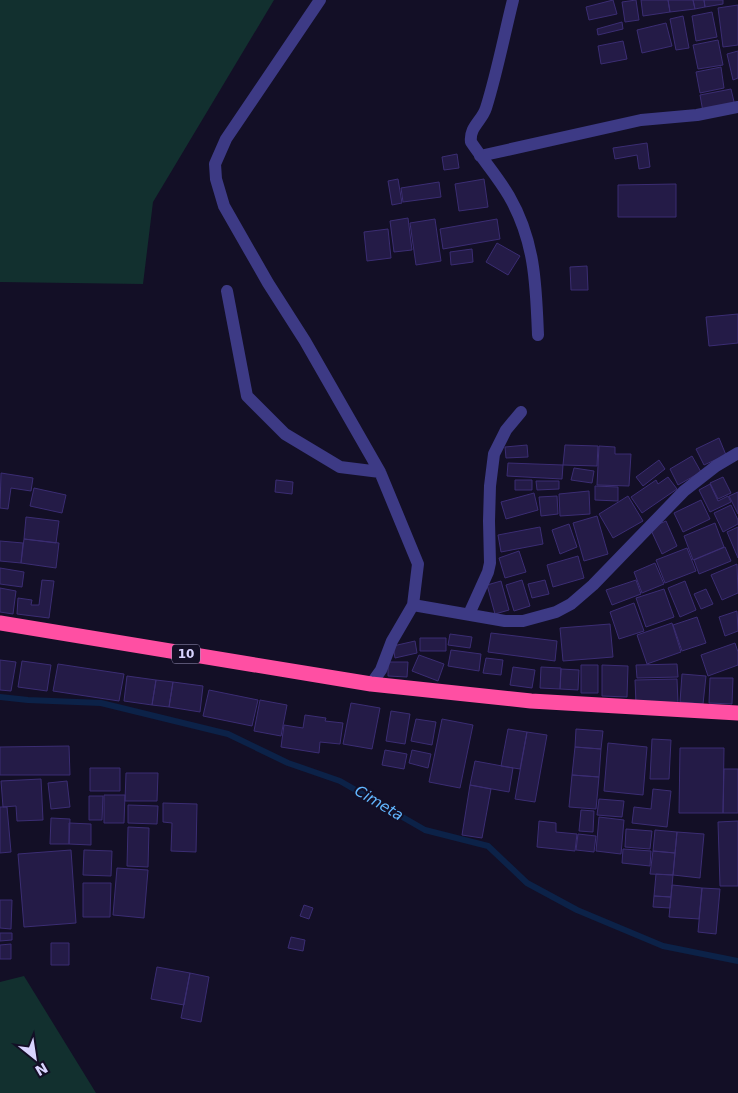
<svg xmlns="http://www.w3.org/2000/svg" width="738" height="1093" viewBox="0 0 738 1093" font-family="'DejaVu Sans',sans-serif">
<style>
.green{fill:#12302f}
.lines{fill:none;stroke-linecap:round;stroke-linejoin:round}
.stream{stroke:#0c2248;stroke-width:6}
.building{fill:#241b47;stroke:#3b2d73}
.minor{stroke:#3d3a85;stroke-width:12}
.highway{stroke:#ff4fa3;stroke-width:15}
.labels{text-anchor:middle;stroke-width:4;stroke-linejoin:round;paint-order:stroke}
.shield{fill:#130f26;stroke:#9e99be;stroke-width:1}
.shield-label{font-size:12px;font-weight:bold;fill:#d9d4ff}
.water-label{font-size:15px;font-style:italic;fill:#62b6ff;stroke:#130f26}
</style>
<rect width="100%" height="100%" fill="#130f26"/>
<path class="green" d="M0,0h274l-121,202 -10,82 -143,-2z
M24,976l72,117h-96v-111z"/>
<g class="lines">
<path class="stream" d="M0,697l28,3 73,3 127,31 60,29 52,18 85,49 63,16 39,37 50,27 86,36 75,15"/>
</g>
<path class="building" d="M613,0l4,14 -28,6 -3,-13z
M636,0l3,20 -14,2 -3,-20z
M641,0h27l2,12 -27,4z
M668,0h25l2,9 -25,3z
M693,0h11l1,7 -10,2z
M704,0h19v4l-18,3z
M738,5v40l-15,2 -5,-39z
M712,12l5,25 -21,4 -4,-25z
M683,16l6,32 -13,2 -6,-31z
M622,22l1,7 -25,6 -1,-6z
M666,23l6,23 -30,7 -5,-23z
M718,40l5,25 -25,4 -5,-24z
M623,41l4,18 -26,5 -3,-18z
M738,51v27l-5,2 -6,-26z
M721,67l3,21 -24,5 -4,-21z
M731,89l4,17 -32,6 -3,-17z
M647,143l3,24 -11,2 -2,-14 -22,4 -2,-11z
M457,154l2,14 -15,2 -2,-13z
M398,179l4,24 -10,2 -4,-24z
M484,179l4,28 -29,4 -4,-27z
M439,182l2,15 -38,5 -2,-14z
M676,184v33h-58v-32z
M408,218l4,32 -18,2 -4,-31z
M435,219l6,42 -25,4 -6,-42z
M497,219l3,20 -57,10 -3,-20z
M388,229l3,29 -24,3 -3,-29z
M497,243l23,13 -12,19 -22,-13z
M472,249l1,13 -22,3 -1,-13z
M587,266l1,24h-17l-1,-23z
M738,314v29l-29,3 -3,-29z
M719,438l7,17 -22,10 -8,-16z
M527,445l1,12 -22,1 -1,-11z
M565,445l33,1 -1,20 -34,-1z
M599,446l16,1v7h16l-2,32 -32,-1z
M692,456l9,16 -23,13 -8,-16z
M659,460l6,9 -22,17 -7,-9z
M508,463l55,2 -1,14 -55,-3z
M574,468l20,3 -2,12 -21,-3z
M1,473l32,5 -2,13 -20,-3 -3,21 -8,-1z
M668,477l9,12 -35,24 -11,-16 25,-17 2,4z
M723,477l8,16 -13,6 -8,-16z
M276,480l17,2 -1,12 -17,-2z
M515,480h17v10h-17z
M536,481h23v8l-22,1z
M710,484l8,17 10,-5 3,6 -21,10 -11,-22z
M595,486l23,1v14l-23,-1z
M34,488l32,7 -4,18 -32,-7z
M589,491l1,23 -30,2 -1,-22z
M738,492v22l-9,-18z
M534,493l4,17 -32,9 -5,-17z
M557,496l1,18 -17,2 -2,-19z
M628,496l15,25 -30,17 -14,-24z
M701,500l9,19 -27,13 -9,-19z
M731,505l7,15v4l-15,8 -9,-19z
M597,516l11,38 -24,7 -11,-38z
M26,517l33,4 -3,22 -32,-4z
M666,521l11,25 -15,8 -12,-26z
M715,523l9,24 -31,13 -9,-24z
M569,524l8,23 -17,7 -8,-24z
M540,527l3,17 -42,8 -3,-17z
M738,527v31l-11,-26z
M24,539l35,4 -3,25 -35,-5z
M0,541l23,2 -2,20 -21,-2z
M725,547l6,14 -32,13 -5,-14z
M687,548l9,23 -31,12 -9,-23z
M519,551l7,21 -21,6 -6,-20z
M578,556l6,22 -31,9 -6,-22z
M655,563l9,21 -22,9 -8,-21z
M737,564l1,29 -16,7 -11,-25z
M0,568l24,4 -2,15 -22,-3z
M42,580l12,1 -5,37 -32,-4 1,-16 14,2 -1,5h8z
M522,580l8,26 -16,5 -8,-26z
M545,580l4,14 -17,4 -4,-14z
M636,580l5,14 -29,11 -6,-15z
M501,581l8,29 -14,4 -8,-29z
M685,581l11,29 -16,7 -12,-29z
M0,588l16,3 -3,23 -13,-2z
M664,589l10,28 -28,10 -10,-29z
M706,589l7,15 -12,5 -7,-15z
M634,603l10,28 -25,8 -9,-27z
M737,611l1,20 -13,5 -6,-19z
M697,617l9,26 -24,8 -9,-26z
M672,623l9,29 -34,12 -10,-29z
M610,624l3,33 -50,4 -3,-33z
M491,633l66,8 -2,20 -67,-9z
M450,634l22,3 -2,11 -22,-3z
M420,638h26v13h-26z
M415,641l2,12 -22,5 -2,-12z
M735,643l3,9v13l-30,11 -7,-21z
M451,650l30,4 -2,17 -31,-5z
M419,655l25,9 -6,17 -26,-10z
M486,658l17,2 -2,15 -18,-2z
M0,660l16,2 -5,29 -11,-1z
M22,661l29,4 -4,26 -29,-4z
M388,662h20l-1,15 -19,-1z
M58,664l66,10 -5,27 -66,-10z
M677,664l1,13 -41,1 -1,-13z
M581,665h17v28h-17z
M602,665l26,1 -1,31 -25,-1z
M513,667l22,3 -3,18 -22,-3z
M541,667l20,1 -1,21 -20,-1z
M561,669l18,1 -1,20 -18,-1z
M682,674l24,2 -3,28 -23,-2z
M127,676l29,4 -4,25 -28,-4z
M710,678h23l-1,26 -23,-1z
M677,679l1,24 -42,1 -1,-24z
M156,680l17,2 -4,25 -17,-2z
M173,682l30,4 -3,26 -31,-5z
M209,690l49,10 -6,26 -49,-10z
M260,700l27,5 -6,31 -27,-5z
M351,703l29,5 -8,41 -29,-5z
M391,711l19,3 -5,30 -19,-3z
M305,715l21,3 -1,3 18,2 -3,21 -20,-2 -1,11 -38,-6 3,-22 19,3z
M416,719l20,3 -4,23 -21,-4z
M442,719l31,6 -13,63 -31,-6z
M508,729l19,3 -7,37 -19,-3z
M576,729l27,2 -2,18 -26,-2z
M527,732l20,3 -12,67 -20,-3z
M652,739l19,1 -2,39h-19z
M608,743l39,4 -4,48 -39,-4z
M69,746l1,29h-70v-28z
M575,747l26,2 -2,28 -27,-2z
M680,748h44l-1,65h-44z
M385,750l22,4 -3,15 -22,-4z
M412,750l19,4 -3,14 -19,-5z
M475,761l38,7 -4,24 -39,-7z
M90,768h30v23h-30z
M724,769h14v44h-15z
M126,773h32l-1,28h-32z
M572,775l27,2 -3,32 -27,-2z
M41,779l2,41 -26,1 -1,-15 -13,1 -2,-26z
M67,781l3,26 -19,2 -3,-26z
M470,785l21,4 -9,49 -20,-3z
M653,789l18,2 -4,36 -35,-4 2,-16 17,2z
M104,795h21l-1,28h-20z
M89,796h14l-1,24h-13z
M599,799l25,2 -2,16 -25,-2z
M163,803l34,1 -1,48 -25,-1 1,-28 -9,-1z
M128,805l30,1 -1,18 -29,-1z
M0,807h7l4,45 -11,1z
M581,810l13,1 -1,21 -14,-1z
M599,817l25,3 -3,34 -25,-3z
M51,818l19,1 -1,25h-19z
M539,821l17,2v9l21,2 -2,17 -38,-4z
M738,821v65h-18l-2,-64z
M69,823l22,1v21l-22,-1z
M128,827l21,1 -1,39 -21,-1z
M626,829l26,2 -2,18 -25,-2z
M655,830l22,2 -2,21 -22,-2z
M677,832l27,2 -4,44 -27,-3z
M578,834l18,2 -2,16 -18,-2z
M623,849l28,2 -1,15 -28,-3z
M71,850l5,73 -52,4 -6,-73z
M84,850l28,1 -1,25 -28,-1z
M653,851l22,2 -2,22 -23,-1z
M117,868l31,2 -4,48 -31,-3z
M656,874l17,1 -2,22 -17,-1z
M83,883h28l-1,34h-27z
M672,885l30,3 -3,31 -30,-2z
M702,888l18,1 -4,45 -18,-2z
M654,896l17,1 -1,11 -17,-1z
M0,900h12l-1,29 -11,-1z
M304,905l9,3 -4,11 -9,-3z
M0,933h12v7l-12,1z
M291,937l14,3 -2,11 -15,-3z
M51,943h18v22h-18z
M11,944v15h-11v-14z
M157,967l33,6 -6,32 -33,-6z
M190,973l19,4 -8,45 -20,-4z"/>
<g class="lines">
<path class="minor" d="M320,0l-94,139 -11,25 1,15 8,27 44,77 37,58 75,131 38,92 -5,41 -21,36 -11,29 -10,14
M513,0c-9,36 -16,73 -27,108 -4,13 -17,19 -15,34 12,18 27,35 38,54 26,45 27,88 29,139
M480,156l161,-36 56,-5 41,-8
M227,291l20,105 38,38 55,33 40,5
M413,605l92,16h18l33,-9 15,-8 22,-19 91,-94 32,-25 22,-13
M469,614l19,-42 2,-9 -1,-42 1,-35 4,-32 12,-24 15,-18"/>
<path class="highway" d="M0,623l371,61 160,17 207,12"/>
</g>
<g class="labels">
<rect class="shield" x="172" y="644.5" width="28" height="19" rx="4"/>
<g class="shield-label">
<text x="186" y="658">10</text>
</g>
<g class="water-label">
<text transform="translate(379 803) rotate(31)" y="5">Cimeta</text>
</g>
</g>
<g transform="translate(35 1058) rotate(150)" stroke="#130f26" stroke-width="4" paint-order="stroke">
<path d="M0-4L9 19L0 12L-9 19Z" fill="#d9d4ff"/>
<text y="-8" font-size="14" font-weight="bold" text-anchor="middle" fill="#d9d4ff">N</text>
</g>
</svg>
